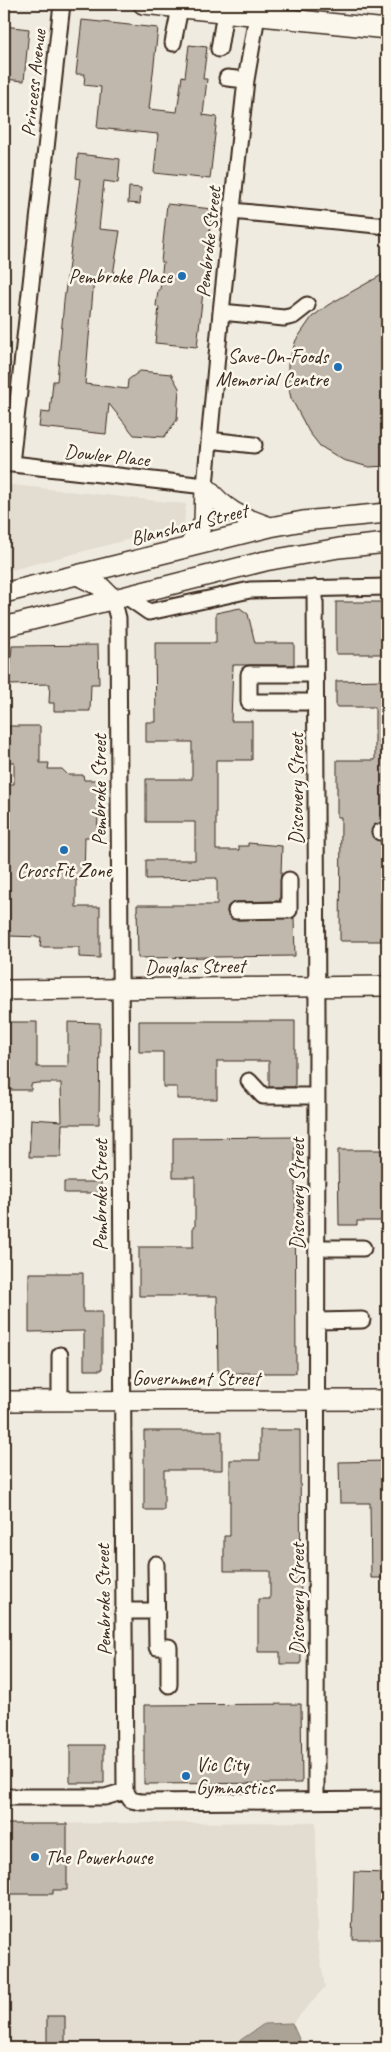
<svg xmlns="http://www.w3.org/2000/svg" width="391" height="2052" viewBox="0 0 391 2052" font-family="Caveat,sans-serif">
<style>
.built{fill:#e2dcd1}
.water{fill:#aca397;stroke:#7f7367}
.building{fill:#c0b8ad;stroke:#3b2a1e}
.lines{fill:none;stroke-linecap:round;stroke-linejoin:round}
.minor-casing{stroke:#3b2a1e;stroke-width:19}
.major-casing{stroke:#3b2a1e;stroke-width:22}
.minor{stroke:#fbf7ec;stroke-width:15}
.major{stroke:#fbf7ec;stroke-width:19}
.poi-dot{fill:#1f6fb2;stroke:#fbf7ec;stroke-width:2}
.labels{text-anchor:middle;stroke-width:5;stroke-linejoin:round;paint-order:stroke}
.street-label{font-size:20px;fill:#3b2a1e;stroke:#fbf7ec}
.poi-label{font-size:20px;fill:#3b2a1e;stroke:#fbf7ec;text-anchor:end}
</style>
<rect width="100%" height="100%" fill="#f0ebe0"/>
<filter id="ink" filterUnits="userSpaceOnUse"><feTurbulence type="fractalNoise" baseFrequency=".02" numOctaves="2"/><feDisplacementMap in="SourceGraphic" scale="10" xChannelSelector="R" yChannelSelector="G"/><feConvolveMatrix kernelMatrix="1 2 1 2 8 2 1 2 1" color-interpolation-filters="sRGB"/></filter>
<g filter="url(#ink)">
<path class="built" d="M4,484l182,20 -2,21 -180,47z
M4,1435l5,1v74l-5,8z
M316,1822l1,116 8,49 -32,36 -29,1 -35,24h-225v-224z"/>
<path class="water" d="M292,2023l11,25h-74l35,-24z"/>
<path class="building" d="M82,20l76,8 -9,81 28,3 5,-36 3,1 4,-32 18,2 -4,32h4l-4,36 14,2 -7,62 -56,-6 4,-39 -61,-6 4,-41 -17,-2 1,-11h-9z
M4,26l25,3 -5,52 -20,-2z
M78,154l42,5 -2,24 -14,-2 -5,48 21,2 -8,50 -18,-2 -9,105 42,5 1,-9 12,-9 31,3 8,14 -2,32 -13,17 -30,-2 -25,-31 -3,30 -67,-7 2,-15 9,1 3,-32h4l7,-80 16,-122 -4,-1z
M129,187l12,1 -1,16 -12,-1z
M167,204l45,5 -15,138 -42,-4 4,-36 -3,-1 2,-16h2l3,-28h-2z
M387,272v194l-18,1 -26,-7 -23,-14 -11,-14 -18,-34 -3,-13v-21l8,-24 16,-23 16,-12z
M336,602h51v52h-51z
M240,608l8,6 7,29h39v22h-61l-2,56h21v39h-36v90h23v-4h9v-3l34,3 -2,55 -45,1 -7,4 -1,6 4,7 5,1 58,-2 1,38 -157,2 -1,-53h80v-27l-71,1v-19h49v-38h-49v-43h46v-37h-46v-20h10l-1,-79h61v-30z
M98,645l1,39h-8l-1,27h-36v-8h-5l1,-19 -41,1 3,-39z
M387,680v130h-4v12l-9,3 -3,8 5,7h11v62h-6v39h-41l1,-124h-4v-57h38v-53h-39v-26z
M9,726h31v37h9l-1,6h14l6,6h15l1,5h16l-3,54 -2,3h-10l-1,42 -8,1v27h24v51l-21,-1v-10h-39l1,-10 -33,-1v-35h-4v-41h5v-41h-5v-35h10v-22h-7z
M139,1021h156v66h-26v-26h-52v38h-40v-12h-14v-35h-24z
M4,1022h33v45h31v-45l32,1 -1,101h-37l-1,33h-32l2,-38 31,2 -1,-38h-24l-6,1v6h-27z
M295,1137l1,236h-78l-1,-77h-78v-49h54v-20h2v-50h-22v-39z
M338,1150h49v71h-30v4h-18z
M64,1182h37v11h-37z
M29,1273h54v39h19v58h-18v-39l-55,1z
M260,1430h40l1,234h-21v-12h-22v-53h12v-28h-46v-35h6v-76h30z
M144,1431h78v39h-58v40h-20z
M387,1461v117h-16l-1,-75h-30l-1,-41z
M301,1704l1,79 -158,1v-79z
M70,1745h34v38h-34z
M4,1824h63v66h-14v4h-49z
M354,1872l33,1v66h-35z
M47,2016h18v32h-18z"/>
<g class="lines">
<defs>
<path id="minor" d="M173,43l7,-35
M219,49l6,-37
M227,78l19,2
M232,211l155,15
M221,312l63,6 9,-2 14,-11
M209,440l45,5
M4,463l201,23 16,-174 25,-232 13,-76
M11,464l51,-460
M315,588l2,429 -1,784
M126,596l23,16 101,-22 137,-3
M113,599l5,19 7,1173
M315,674h-66v28h66
M380,832l7,-1
M236,911l53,-1v-30
M249,1081l14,15h54
M317,1248h46
M317,1321l45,-1
M60,1355v45
M156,1564l1,83h12v38
M123,1611h34
M125,1791l6,9 10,2 246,-2
M4,1797h101l20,-6"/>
<path id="major" d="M143,4l244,25
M205,486c22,26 34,30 65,41
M189,546l15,-24 1,-36
M77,575l23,11 13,13
M4,593l266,-66 33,-6 84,-8
M4,627l261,-66 74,-13 48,-5
M4,990l383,-4
M4,1401l383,-1"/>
</defs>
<use href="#minor" class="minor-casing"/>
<use href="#major" class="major-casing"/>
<use href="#minor" class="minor"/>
<use href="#major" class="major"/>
</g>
</g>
<g class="poi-dot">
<circle cx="182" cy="276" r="5"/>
<circle cx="338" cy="367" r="5"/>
<circle cx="64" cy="850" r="5"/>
<circle cx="186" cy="1776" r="5"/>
<circle cx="35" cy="1857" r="5"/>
</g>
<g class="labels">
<g class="street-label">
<text transform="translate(33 83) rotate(-84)" y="7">Princess Avenue</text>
<text transform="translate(208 242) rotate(-84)" y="7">Pembroke Street</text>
<text transform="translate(107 455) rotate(6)" y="7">Dowler Place</text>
<text transform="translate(189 524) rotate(-14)" y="7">Blanshard Street</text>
<text transform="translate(296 789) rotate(-90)" y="7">Discovery Street</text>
<text transform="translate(99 790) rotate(-90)" y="7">Pembroke Street</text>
<text transform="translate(195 966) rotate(-1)" y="7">Douglas Street</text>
<text transform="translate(297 1194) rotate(-90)" y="7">Discovery Street</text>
<text transform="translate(100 1195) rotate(-90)" y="7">Pembroke Street</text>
<text x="196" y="1385">Government Street</text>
<text transform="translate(297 1599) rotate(-90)" y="7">Discovery Street</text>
<text transform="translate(103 1600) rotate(-91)" y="7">Pembroke Street</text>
</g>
<g class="poi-label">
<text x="172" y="283">Pembroke Place</text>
<text x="328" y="363">Save-On-Foods<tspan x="328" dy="23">Memorial Centre</tspan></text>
<text x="64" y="877" text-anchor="middle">CrossFit Zone</text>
<text x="196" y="1771" text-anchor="start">Vic City<tspan x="196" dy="23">Gymnastics</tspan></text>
<text x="45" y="1864" text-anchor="start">The Powerhouse</text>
</g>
</g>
<rect width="391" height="2052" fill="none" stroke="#fbf7ec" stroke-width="20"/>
<rect x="10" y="10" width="371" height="2032" fill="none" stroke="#3b2a1e" stroke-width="2" filter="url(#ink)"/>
</svg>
